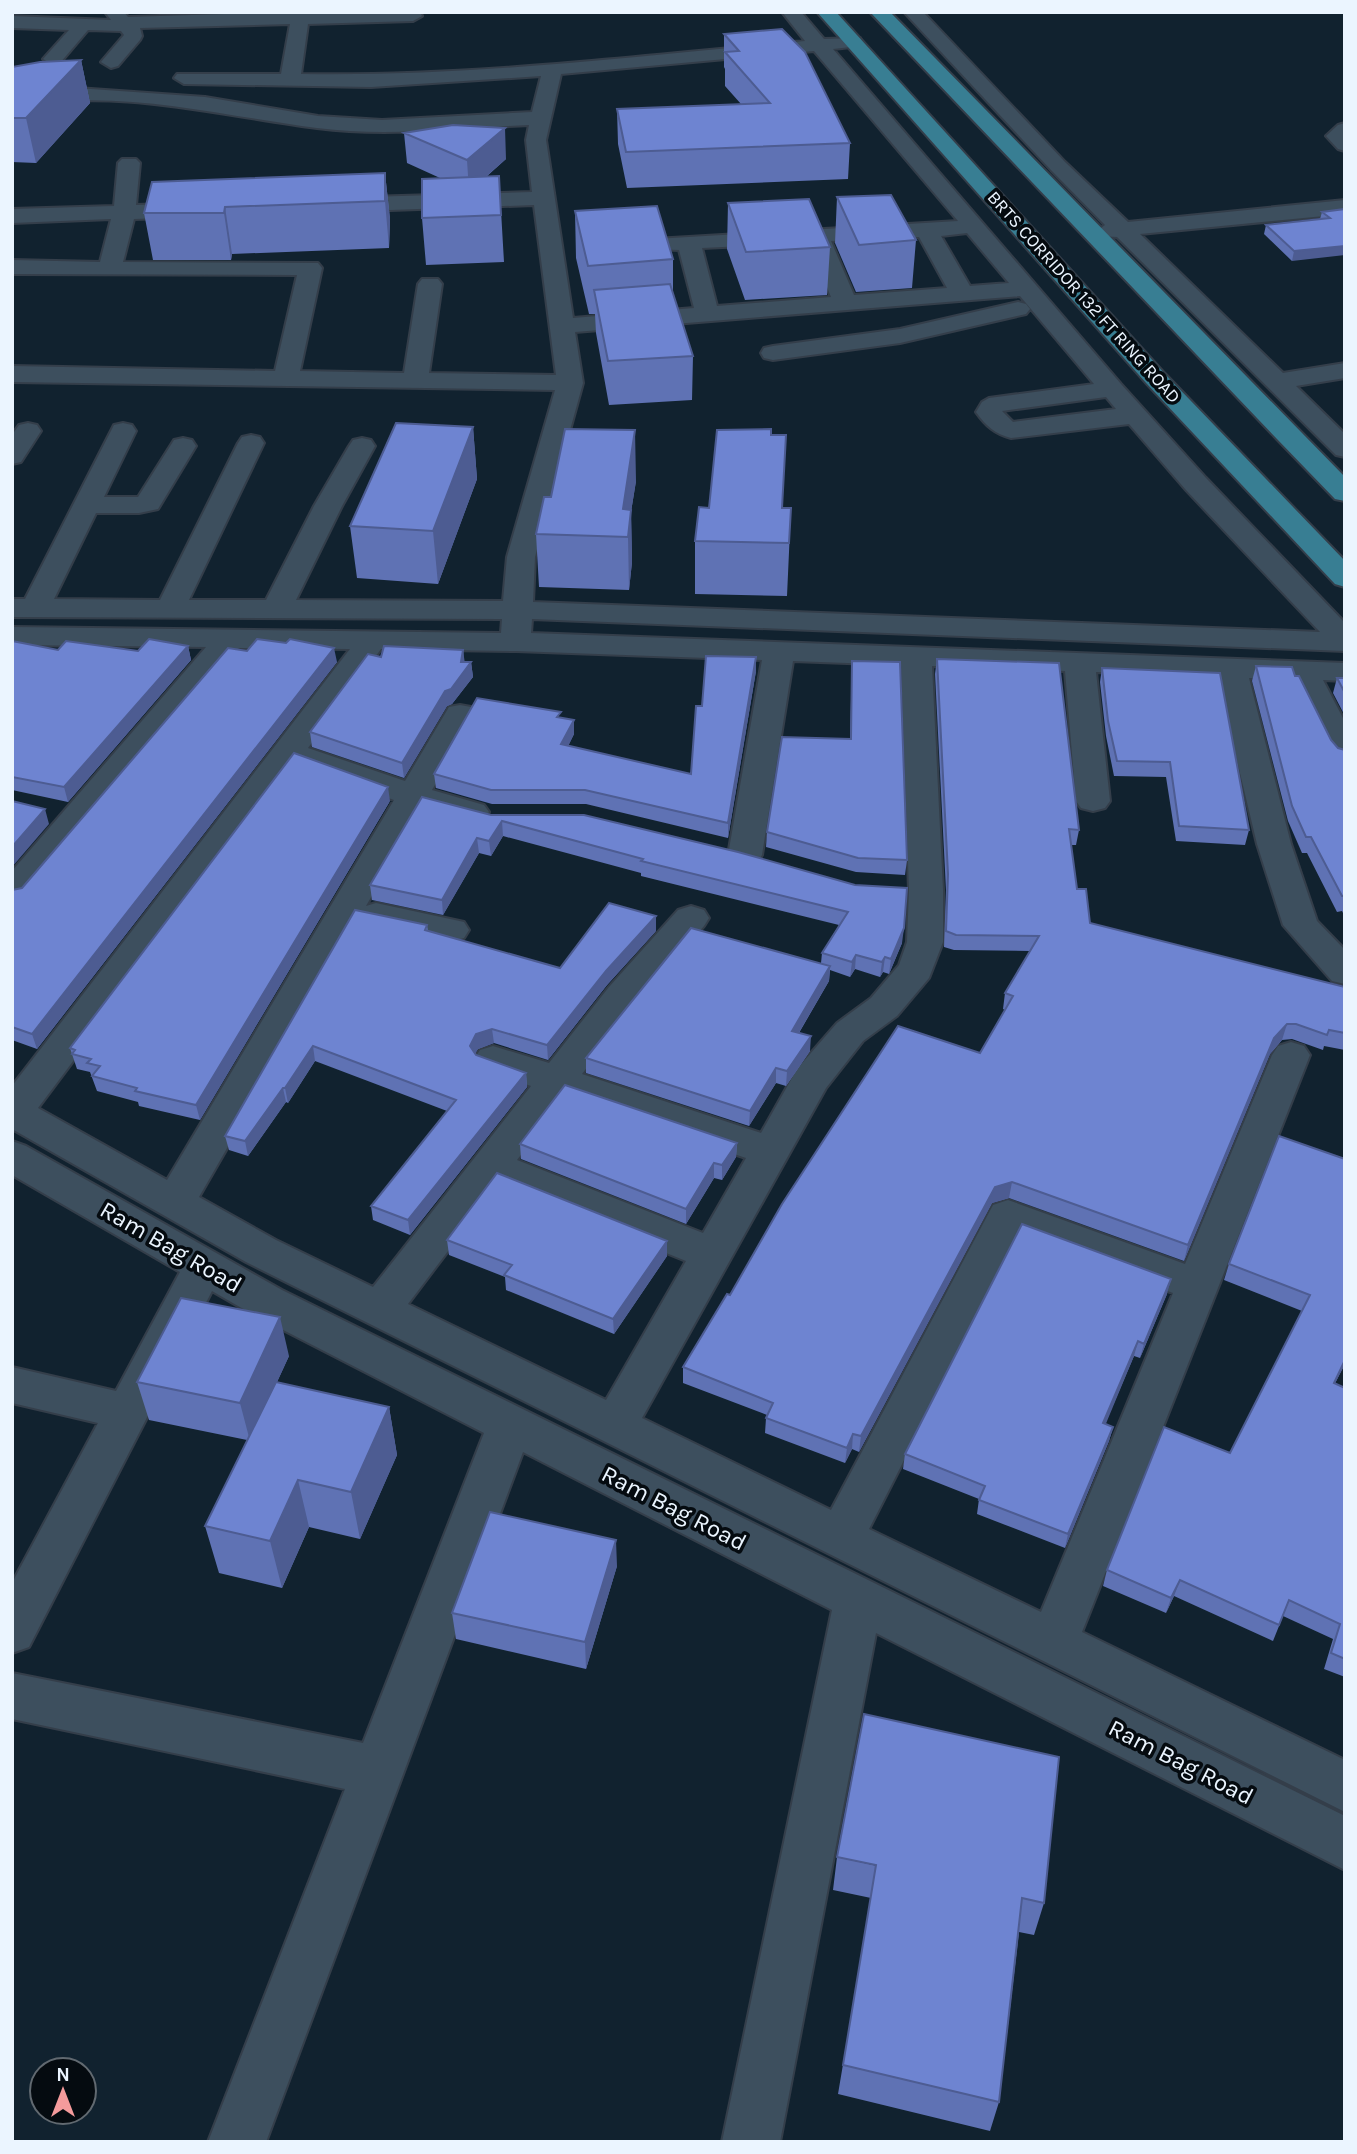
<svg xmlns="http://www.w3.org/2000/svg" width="1357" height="2154" viewBox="0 0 1357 2154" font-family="Karla,sans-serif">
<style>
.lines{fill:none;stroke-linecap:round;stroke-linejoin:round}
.minor-casing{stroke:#343e4a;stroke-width:4}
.major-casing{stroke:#343e4a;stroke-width:4}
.minor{fill:#3d4f5e;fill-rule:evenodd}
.major{fill:#387e93;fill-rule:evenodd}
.wall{fill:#5f72b4}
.shaded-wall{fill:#4d5c92}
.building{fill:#6e84d1;stroke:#4d5c92;stroke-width:2}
.labels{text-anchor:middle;stroke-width:7;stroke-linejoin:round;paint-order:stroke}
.far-street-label{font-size:18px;fill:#ebf5ff;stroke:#050b10}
.near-street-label{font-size:24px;fill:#ebf5ff;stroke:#050b10}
</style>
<rect width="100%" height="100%" fill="#11222f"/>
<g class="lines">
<defs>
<path id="minor" d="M105,12h19l4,5 164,-5h128l2,4 -9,5 -105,3 -7,50c168,3 337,-18 504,-33l-23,-29h19l23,27 36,-1 2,4 -2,4 -27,3 288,335 85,94 139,145v28l-813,-32 -1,14 814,30v18l-22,-1 22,42v42l-11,-3 -5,-7 -37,-75 -43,-1 42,166 26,77 28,29v34l-13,-3 -49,-56 -26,-81 -40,-167 -121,-5 14,129 -5,7 -12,3 -12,-3 -5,-7 -11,-130 -133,-5 11,224v52l-14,36 -32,38 -34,25 -37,47 -184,330 189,92 162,-305 15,-5 177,64 87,-209 6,-9 13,-4 13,4 6,9 -228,577 263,128v52l-1099,-550 -234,-133v-43l338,-437 -111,-1 -215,253 -12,3v-33l194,-224 -194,-2v-18l489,6 1,-14 -490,-2v-18h13l89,-174 9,-2 9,2 4,6 -32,66h34l36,-57 9,-2 9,2 4,6 -38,63 -19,4h-43l-42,86 106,1 78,-157 4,-6 9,-2 9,2 4,6 -75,157h77l48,-94 35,-60 4,-6 9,-2 9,2 4,6 -33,60 -46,94 207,1 4,-44 48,-167 -543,-8v-16l263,5 22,-96 -285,-1v-14l88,2 11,-43 -99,4v-14l102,-3 4,-43 4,-4h14l4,4 -4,42 61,-2 8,2 3,5 -3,5 -8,2 -63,2 -11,43 195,1 4,5 -22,103 104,2 14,-89 4,-5h16l4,5 -13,89 127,2 -22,-170 -200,7 -8,-2 -3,-5 3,-5 8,-2 198,-6 -6,-52 3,-15c-70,3 -142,12 -212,3 -96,-12 -209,-43 -305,-19v-12l23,-7 42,-2 128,9 113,19 64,4 150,-8 9,-36 -170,11 -187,-3 -10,-6 3,-4h104l9,-50 -150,4 2,8 -2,4 -22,26 -7,2 -10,-6 23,-27 -3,-4 -33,-1 -28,33 -7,2 -10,-6 26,-29 -57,-2v-12l99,4zM814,51l144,170 -303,18 -3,5 3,5 24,1 15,58 -121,10 -27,-178 15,-66zM967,233l42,50 -39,3 -29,-50zM919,237l28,51 -93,7 -23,-54zM809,243l22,54 -114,9 -15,-58zM1020,296l74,88 -105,14 -7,4 -6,10c10,14 19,22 35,26l118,-14 57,66 134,142 -787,-30 2,-45 48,-174 -8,-51zM1106,397l10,12 -103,13 -11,-11zM381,649l135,2 246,9 -34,195 5,8 12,3 12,-3 5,-8 31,-194 108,4 8,225 -2,52 -8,23 -28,33 -34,25 -40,46 -36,64 -179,-59 53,-69 69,-79 5,-8 -5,-8 -13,-4 -13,4 -69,77 -60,76 -56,-17 -13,4 -6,9 6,9 51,18 -158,201 -97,-47 -77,-43 161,-280 3,6 88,19 13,-4 5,-8 -5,-8 -88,-19 -10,3 56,-98 50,14 12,-3 5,-7 -5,-7 -52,-15 44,-76 -5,-7 -11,-2 -11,2 -44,74 -97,-33zM295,765l99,35 -227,380 -129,-72zM565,1097l181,61 -43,75 -186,-73zM498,1185l188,76 -80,139 -198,-96zM1018,1236l155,57 -132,319 -172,-83z
M904,12h19l142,150 63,60 217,-22v14l-205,20 143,139 62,-10v15l-49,8 49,48v23l-9,-2 -219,-218 -17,-1 -3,-5 8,-6 -54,-55z
M1345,123v28l-7,-2 -12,-13 12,-11z
M1018,302l8,2 4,5 -4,5 -126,29 -127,17 -9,-2 -3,-5 3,-5 9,-2 127,-17z
M28,423l9,2 4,6 -20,31 -9,2v-29l7,-10z
M12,1141l14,5 256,144 1063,526v54l-469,-237 -96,509h-58l110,-532 -309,-158 -257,690h-58l137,-353 -333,-70v-46l351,70 121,-310 -232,-119 -40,-23 -183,356 -17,6v-70l86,-160 -86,-20v-36l104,24 64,-119 -168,-97z"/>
<path id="major" d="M817,12h19l329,362 180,187v26l-10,-3 -188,-200z
M870,12h20l455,465v24l-10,-2 -58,-60z"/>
</defs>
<use href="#minor" class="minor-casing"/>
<use href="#major" class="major-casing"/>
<use href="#minor" class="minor"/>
<use href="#major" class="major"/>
</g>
<path class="wall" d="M724,34l126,109 -2,36 -221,9 -9,-44 -1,-35 124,-5 -16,-18v-17l-1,-2z
M81,60l9,43 -54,60 -24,-1v-95z
M404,133l102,26 -20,18 13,-1 5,86 -78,3 -4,-47 18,-40 -33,-15z
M385,173l5,46 -1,29 -157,6 -1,6h-78l-9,-47z
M837,197l79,43 -4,48 -56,4 -21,-49z
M728,203l102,44 -3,48 -82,5 -18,-51z
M1345,209l-53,52 -28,-27 2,-9 54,-6 2,-7z
M575,211l98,48v37l20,60 -1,44 -83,5 -13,-72 -1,-19h-6l-13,-56z
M473,427l4,52 -39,105 -81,-6 -7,-52z
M771,435l12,73h8l-4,88 -92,-2v-53l14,-33z
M636,481l-5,31 1,50 -3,28 -90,-3 -3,-53 15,-37z
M12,641l46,9 80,1 50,-5 3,14 -123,142 -56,-12z
M463,650l1,12h7l2,15 -21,27 -5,2 -43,72 -92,-31 -2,-15 71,-75z
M247,651l90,11 -300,387 -25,-9v-150l10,-2z
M937,659l142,171 -3,15h-5l6,44 13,34 255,64v63l-21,-4 -1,4 -31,-11 -10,1 -12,14 -86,207 -175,-63 -17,5 -133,249 -7,-3 -7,14 -80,-30 1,-15 1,-3 -84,-32v-16l47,-72 250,-242 25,-43 -2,-1 2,-16 25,-42 -76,-1 -10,-3 2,-57 -11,-216z
M852,661l55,199 -2,15 -49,-3 -90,-25 1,-15 83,-93z
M1256,666l39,10 36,64 7,8 7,2v167l-3,-6 -5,1 -30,-59h-5l-14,-32 -36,-140z
M1102,668l147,162 -4,15 -69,-4 -10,-64 -52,-1 -8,-40 -6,-54z
M756,671l-28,167 -142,-34h-94l-56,-16 -2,-14 127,-56 13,2v14l-6,12 123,28 11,-68z
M1337,678h8v38l-12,-23z
M390,801l-190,319 -61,-14 -1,-4 -41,-11 -7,-19 -13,-3 -7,-21z
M491,815l247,37 164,91 -13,31 -6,-2 -3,5 -25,-8 -5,8 -20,-7 -1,11 -30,52 11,18 -24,35 -10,-3 -27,43 -163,-53v-15l235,-95 1,-10 17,-28 -198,-49v-3l-138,-37 -12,20 -12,-3 -36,62 -71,-15 -2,-15z
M427,925l1,6 132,37 96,-37 -49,54 -59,75 -54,-17 -16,6 -3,4 1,2 50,18 1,14 -117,148 -37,-15 -2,-14 76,-95 -132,-50 -27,42 -2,-1 -38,54 -19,-6 -4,-14z
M737,1143l-1,14 -14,23 -8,-2 -28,46 -165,-65 -1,-15z
M1345,1159v205l-10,19 10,5v289l-21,-8 9,-30 -50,-23 -10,25 -99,-45 -8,17 -63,-27 4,-16 123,-117 72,-142 -78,-31 5,-16z
M447,1240l220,1v15l-53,78 -108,-44 -1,-13 -56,-22z
M1167,1294l-27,64 -6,-2 -29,68 8,3 -4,14 -44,107 -88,-34 2,-15 -76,-30 2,-15z
M289,1356l-12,26 112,25 8,48 -37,84 -51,-12 -27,61 -63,-15 -14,-47 42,-86 -98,-20 -12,-38z
M617,1566l-31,103 -130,-30 -4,-26z
M837,1857l207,46 -10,32 -15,-3 -20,170 -9,29 -152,-37 33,-196 -38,-8z"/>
<path class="shaded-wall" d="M81,60l9,43 -54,60 -10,-45z
M505,128l1,31 -37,32 -2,-31z
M385,173l5,46 -1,29 -4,-47z
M225,207l7,47 -1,6 -7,-47z
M1345,246v9l-53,6 2,-10z
M473,427l4,52 -39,105 -5,-53z
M635,430l1,51 -5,31 1,50 -3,28 -1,-53 -5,-28z
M188,646l3,14 -123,142 -4,-15z
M334,648l3,14 -300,387 -5,-15z
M463,650l2,14 6,-2 2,15 -21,27 -5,2 -43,72 -2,-15 59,-101z
M756,657v14l-28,167v-15z
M574,720v14l-12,25 -1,-15z
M388,787l2,14 -190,319 -4,-15z
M45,809l4,15 -37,43v-20z
M502,821l1,15 -12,20 -2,-15z
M477,838l2,15 -36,62 -1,-15z
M656,916v15l-49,54 -59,75 -1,-15 59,-74z
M904,928l-2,15 -13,31 2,-15z
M856,955l-1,14 -5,8 2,-15z
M885,957l-2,15 -3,5 2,-15z
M830,966l-1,15 -38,65 1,-15z
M1287,1024l-5,16 -12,14 -86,207 4,-16 86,-207z
M492,1029l2,14 -16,6 -6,11 -2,-14 6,-12z
M811,1036l-1,15 -24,35 1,-15z
M313,1046l2,15 -27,42 -3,-15z
M776,1068v15l-27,43 1,-15z
M526,1073l1,14 -117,148 -2,-15z
M283,1088l3,14 -38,54 -3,-15z
M737,1143l-1,14 -14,23v-15z
M714,1163v15l-28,46v-15z
M1012,1182l-3,16 -17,5 -133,249 2,-16 134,-249z
M667,1241v15l-53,78 -1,-15z
M1171,1279l-4,15 -27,64 4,-14z
M280,1317l9,39 -39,85 -10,-38z
M1138,1341l-4,15 -34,82 3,-15z
M1345,1360v4l-18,35 7,-16z
M389,1407l8,48 -37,84 -9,-47z
M1113,1427l-4,14 -44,107 3,-14z
M853,1434l-1,15 -7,14 2,-15z
M298,1480l11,47 -27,61 -12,-47z
M616,1540l1,26 -31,103 -1,-27z
M1180,1580l-6,16 -8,17 5,-15z"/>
<path class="building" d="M782,29l23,23 45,91 -224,9 -9,-43 153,-6 -45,-51 14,-1 -15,-17z
M81,60l-55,58h-14v-51l28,-5z
M453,125l52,3 -38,32 -63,-27z
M385,173v28l-160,6 -1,6h-80l8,-31z
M499,176l2,39 -79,3v-39z
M891,195l25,45 -57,5 -22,-48z
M809,199l21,48 -84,5 -18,-49z
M657,206l16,53 -85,7 -13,-55z
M1345,209v37l-51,5 -28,-26 64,-7 -8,-6z
M670,284l23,72 -85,5 -14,-71z
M396,423l77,4 -40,104 -83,-5z
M565,429l70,1 -12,79 8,1 -3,27 -92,-3 8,-37h7z
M771,429v6h15l-4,73h9l-2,35 -94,-2 4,-34 10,1 8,-78z
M149,639l39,7 -124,141 -52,-10v-136l46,9 8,-9 72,10z
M257,639l29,4 4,-4 44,9 -302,386 -20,-7v-137l10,-2 206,-240 19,3z
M384,646l79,4 -2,12h10l-20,27 -6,2 -43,72 -92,-31 58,-78 13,3z
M706,656l50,1 -28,166 -143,-33h-94l-57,-16 43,-76 84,14 -4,5 17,3 -13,24 130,30 5,-68h6z
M937,659l122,4 20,167 -10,-1 8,60h9l4,34 255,64v46l-16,-3 -2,5 -31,-11h-9l-13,14 -86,207 -176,-63 -17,5 -134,249 -8,-2 -6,14 -81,-30 7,-15 -90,-36 44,-73 3,1 52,-91 116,-178 82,27 33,-57 -8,-3 34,-57 -83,-1 -10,-4 2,-57z
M852,661l48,1 7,198 -49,-2 -91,-26 15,-95 69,2z
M1256,666l36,1 3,9h4l32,64 7,8 7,2v146h-3l-31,-59h-5l-14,-31z
M1102,668l118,5 29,157 -70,-4 -9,-64 -53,-1 -9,-40z
M1337,678h8v15z
M294,753l94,34 -192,318 -61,-14 2,-3 -45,-12 8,-10 -13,-3 4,-4 -19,-5 3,-4 -5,-2z
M422,797l69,18h93l154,37 117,33 52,3 -3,40 -13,31 -6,-2 -3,5 -26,-7 -4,7 -30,-9 26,-41 -207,-51 2,-2 -141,-38 -13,20 -12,-3 -35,62 -72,-15z
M12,801l33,8 -33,38z
M609,903l47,13 -50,55 -59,74 -55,-16 -16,5 -6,12 6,9 50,18 -118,147 -37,-14 85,-106 -143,-54 -28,42h-2l-38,53 -20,-5 130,-226 72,15 -2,5 135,38z
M691,928l139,38 -38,65 19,5 -24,35 -11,-3 -26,43 -164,-53z
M565,1085l172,58 -15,22 -8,-2 -28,46 -166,-65z
M1279,1136l66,23v201l-11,23 11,5v271l-14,-6 9,-29 -51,-24 -10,25 -99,-45 -9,18 -64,-28 57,-143 66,26 80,-158 -81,-31z
M497,1173l170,68 -54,78 -109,-44 8,-10 -65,-25z
M1022,1224l149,55 -27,65 -6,-3 -35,82 10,4 -45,107 -89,-34 6,-14 -80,-32z
M181,1298l99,19 -40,86 -103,-21z
M276,1382l113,25 -38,85 -53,-12 -28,61 -65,-15z
M490,1512l126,28 -31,102 -133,-29z
M864,1714l195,43 -15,146 -22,-5 -23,204 -156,-37 33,-200 -39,-8z"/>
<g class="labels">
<g class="far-street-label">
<text transform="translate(1084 297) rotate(48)" y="6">BRTS CORRIDOR 132 FT RING ROAD</text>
</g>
<g class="near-street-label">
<text transform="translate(171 1247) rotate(30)" y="8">Ram Bag Road</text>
<text transform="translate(674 1508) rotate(27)" y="8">Ram Bag Road</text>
<text transform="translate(1181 1762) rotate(27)" y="8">Ram Bag Road</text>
</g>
</g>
<rect width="1357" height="2154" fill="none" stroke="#ebf5ff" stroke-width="28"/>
<g transform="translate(63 2091)"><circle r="33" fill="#050b10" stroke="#616970" stroke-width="2"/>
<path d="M0-5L12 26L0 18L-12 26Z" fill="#f59b9c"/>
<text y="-10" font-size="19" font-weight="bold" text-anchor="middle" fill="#ebf5ff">N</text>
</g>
</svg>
